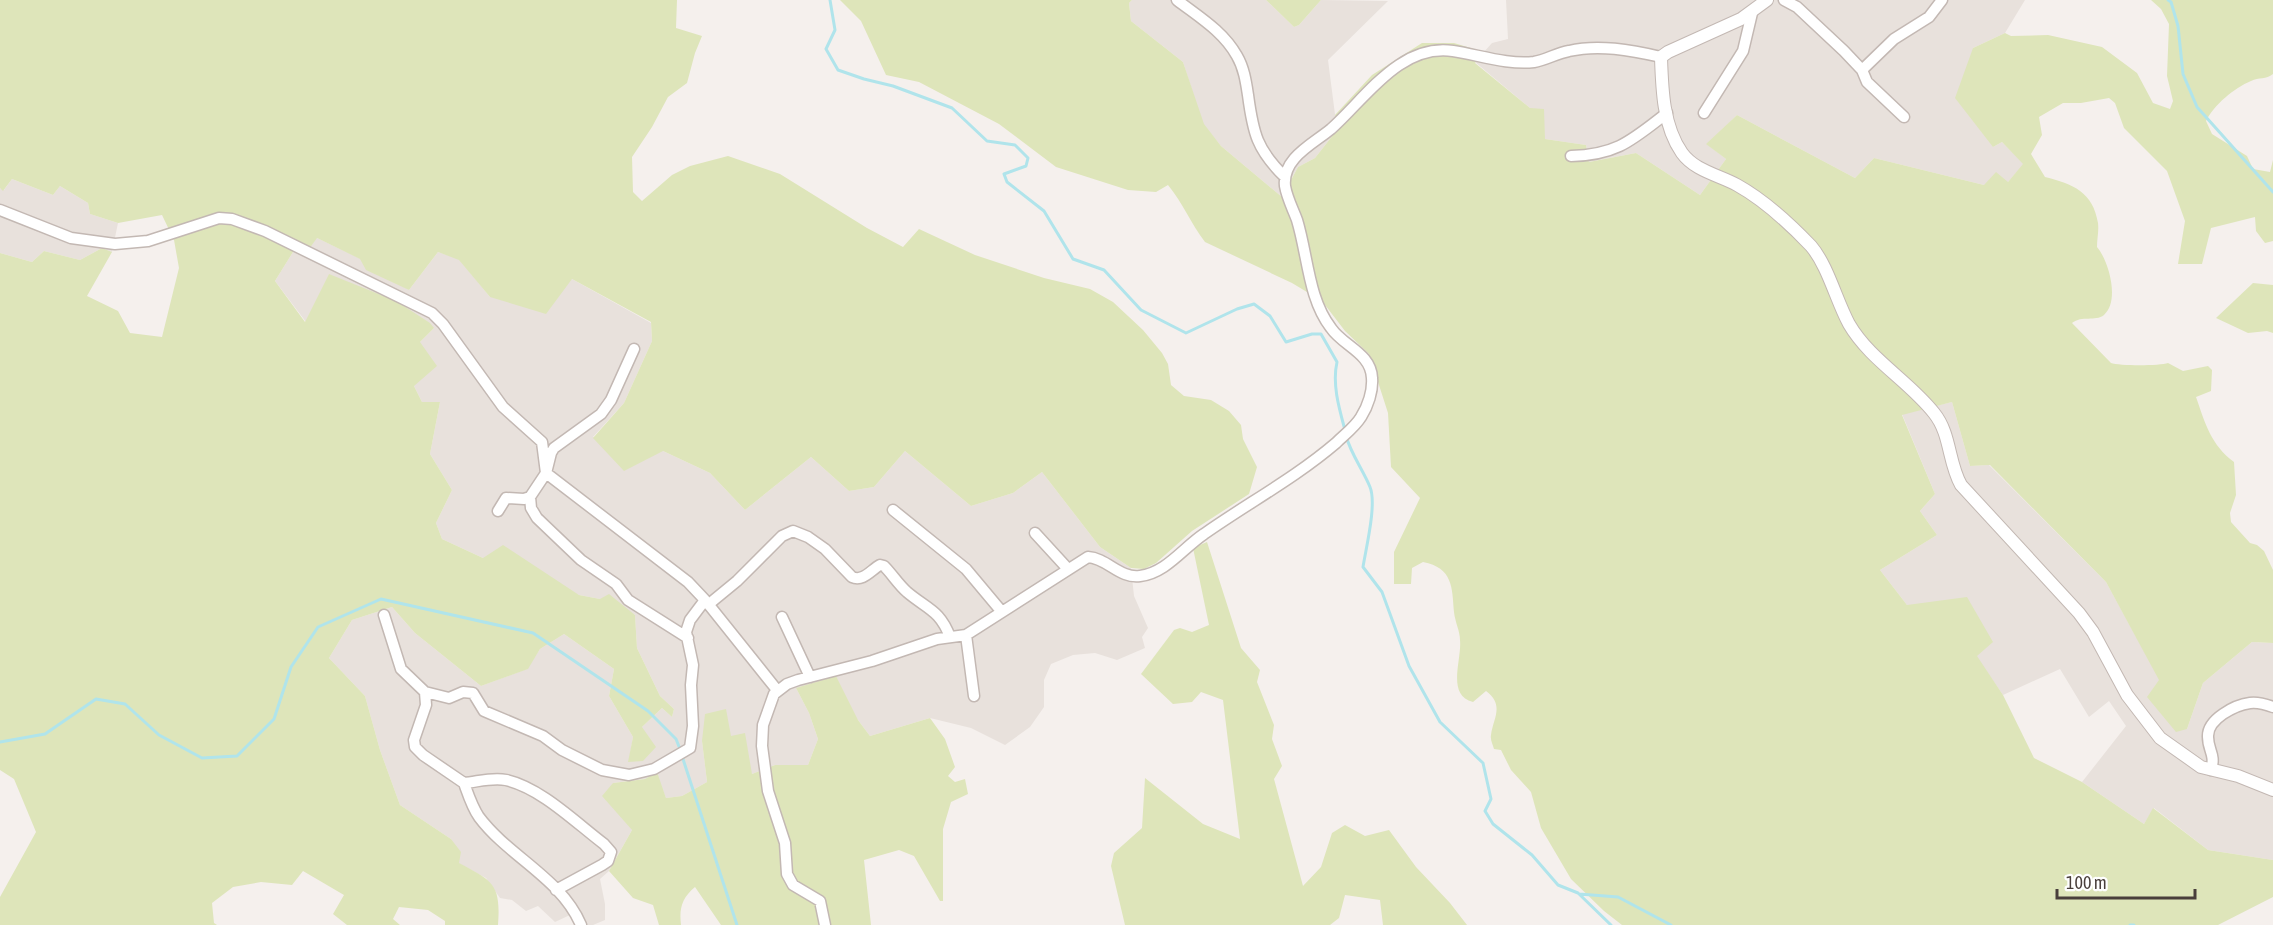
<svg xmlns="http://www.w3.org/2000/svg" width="2273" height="925" viewBox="0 0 2273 925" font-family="'Asap Condensed',sans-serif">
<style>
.residential{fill:#e8e1dc}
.green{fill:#dee5ba}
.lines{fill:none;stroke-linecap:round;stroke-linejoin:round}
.stream{stroke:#b0e4eb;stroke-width:3}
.minor-casing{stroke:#c3b8b3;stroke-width:13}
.tertiary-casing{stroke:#c3b8b3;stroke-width:14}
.minor{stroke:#fff;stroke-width:10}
.tertiary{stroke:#fff;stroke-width:12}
</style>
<rect width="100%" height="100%" fill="#f5f0ed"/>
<path class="residential" d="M1132,0h134l28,27 5,-2 22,-25 67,1 -60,59 9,70 -22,28 -17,9 -16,30 -61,-51 -18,-22 -20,-62 -52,-41 -2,-18z
M1506,0h519l-20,33 -32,15 20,99 9,-5 22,22 -16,18 -24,3 -110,-27 -19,20 -118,-63 -30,29 19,15 -26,36 -64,-42 -47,9 -3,-17 -41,-6 -15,-31 -55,-46 17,-19 16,-4z
M12,179l41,16 7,-9 28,17 2,11 28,9 -6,29 -10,-4 -22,12 -36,-9 -12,11 -32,-9v-65l4,2z
M317,238l44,21 48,31 29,-38 21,7 31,38 82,-18 79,44 1,18 -28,62 -31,34 70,14 47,22 35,37 66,-53 38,34 25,-4 31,-36 66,55 42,-13 29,-21 58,75 31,21 3,28 14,32 -6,9 3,11 -28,12 -22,-7 -22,2 -22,9 -7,16v27l-14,20 -25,18 -34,-17 -41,-10 -60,18 -12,-16 -62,-32 13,25 9,26 -10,26h-33l-23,9 -21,-38 -29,5 5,41 -25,14 -16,2 -10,-25 -11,6 -32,4 19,47 -23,41 -9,8 5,25v16l-12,5h-19l-4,-10 -15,7 -17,-16 -12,5 -14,-11 -12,-2 -14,-20 -28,-15 -7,-24 -51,-34 -20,-55 -15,-54 -36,-38 23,-38 40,-13 23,26 66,53 46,-17 13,-20 24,-15 50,35 -5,27 24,41 -4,24 13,-34 20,-19 10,9 2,-8 -14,-13 -23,-48 -2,-33 -35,-16 -21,-4 -96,-37 -41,-19 -6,-16 16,-33 -22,-36 10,-52h-18l-8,-16 6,-44 14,-14 -128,-6 -31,-41 23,-37z
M1952,402l18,64 19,-1 117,117 81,147 16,-46 49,-41 21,1v217l-65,-10 -54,-42 -10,16 -62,-42 44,-56 -17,-25 -20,16 -29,-48 -57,26 -27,-39 -69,-51 -27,-35 57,-35 -17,-24 15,-17 -33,-80z"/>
<path class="green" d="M0,0h677l-1,28 26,8 -7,17 -8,30 -19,14 -16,30 -20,30 1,35 9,9 30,-26 18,-9 38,-10 52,18 87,54 36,19 16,-18 56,26 69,23 46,11 23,13 30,28 19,23 6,11 3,21 13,11 27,4 18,11 12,14 2,14 14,28 -8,27 -57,37 -36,32 -12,6 -13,-1 -31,-21 -58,-75 -29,21 -42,13 -66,-55 -31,36 -25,4 -38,-34 -66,53 -35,-37 -47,-22 -39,20 -31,-33 31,-35 28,-62 -1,-19 -79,-43 -26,35 -56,-17 -31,-37 -21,-8 -29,38 -43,-20 -6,-11 -43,-21 -8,11 -11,-5 -23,37 30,41 24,-48 67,27 34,22 4,5 -14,14 17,24 -23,20 8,16h18l-10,52 22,36 -16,33 6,16 41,19 20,-13 76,50 21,4 9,-5 26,21 2,33 23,48 14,13 -2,8 -10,-9 -20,19 14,20 -13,14 -15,1 5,-25 -24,-41 5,-27 -50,-35 -24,15 -12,20 -47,17 -66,-53 -23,-26 -40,13 -23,38 36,38 15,54 20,55 51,34 10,13 -2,11c34,18 42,21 39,62h-53v-4l-17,-11 -29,-3 -6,12 7,6h-53l-14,-11 11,-19 -41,-24 -11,14 -31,-3 -28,5 -21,16 2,20 3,2h-217v-28l36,-65 -22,-53 -14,-9v-517l32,9 12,-11 36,9 22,-12 10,4 -25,44 31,15 12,22 32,4 17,-69 -5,-28 -12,-25 -44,8 -28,-9 -2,-11 -28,-17 -7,9 -41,-16 -9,12 -3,-3z
M840,0h292l-3,3 2,18 52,41 21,62 17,22 61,51 16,-30 17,-9 22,-28 -2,-15 37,-40 50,-32h32l30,9 -9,11 55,45 14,1 1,30 41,6 3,17 47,-9 64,42 26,-36 -20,-15 31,-29 118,63 19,-20 110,27 12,-13 12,10 15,-18 -21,-22 -9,5 -38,-49 18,-50 32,-15 6,3 37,-1 54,12 35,26 16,30 17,6 3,-8 -6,-25 2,-52 -8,-15 -10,-9h122v74c-7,6 -14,3 -22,7 -17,7 -37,24 -45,40l6,13 35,22 6,13 17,3 3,-12v81l-8,2 -9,-12 -1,-14 -44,11 -9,36h-24l7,-43 -18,-50 -43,-43 -9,-25 -6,-5 -28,5h-18l-24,14 3,18 -11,19 14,23c28,7 48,15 53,46 1,8 -1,16 -1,24 12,14 23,54 7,68 -9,7 -22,0 -32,8l39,40c8,3 49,3 57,0l15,8 25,-5 4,4 -1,21 -15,6c9,26 15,48 38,65l2,33 -6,18 1,9 19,21 7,2 7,6 9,19v73l-21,-1 -49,41 -16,46 -11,3 -29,-35 12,-17 -53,-98 -116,-117 -20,1 -18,-64 -50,13 33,79 -15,17 17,24 -57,35 27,35 60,-8 26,45 -16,14 26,39 31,63 48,24 62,42 9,-16 55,42 65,10v37l-55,28h-596l-18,-14 -33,-32 -30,-51 -10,-36 -20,-22 -10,-20 -7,-1c-1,-4 -4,-9 -3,-14 2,-16 14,-30 -5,-44l-13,11c-27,-7 -11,-42 -13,-62 0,-9 -5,-18 -6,-28 -2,-25 -1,-44 -31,-50l-11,6 -1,16h-17v-32l26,-54 -29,-31 -3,-54 -19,-59 -24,-23 -23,-30 -30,-18 -87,-41c-14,-18 -22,-39 -37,-57l-12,7 -28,-2 -72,-23 -57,-43 -80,-42 -33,-7 -25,-54z
M1266,0h55l-22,25 -5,2z
M2253,283l20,2v48l-6,-2 -19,2 -32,-15z
M1207,542l34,106 19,22 -3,12 17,43 -2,14 10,27 -8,13 29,107 18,-19 11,-34 13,-8 20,11 24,-6 27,37 34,36 17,22h-84l-3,-25 -35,-5 -6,23 -9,7h-205l-14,-59 3,-13 28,-25 3,-50 58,46 37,15 -17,-139 -22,-8 -9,10 -19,2 -32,-30 33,-44 6,-2 12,4 17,-7 -16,-77z
M836,676l22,44 12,16 60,-18 15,21 10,28 -7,9 7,6 10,-3 3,15 -17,8 -8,27v72h-3l-26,-45 -15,-6 -35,10 7,65h-150l-26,-38c-13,11 -16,21 -14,38h-22l-6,-20 -20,-7 -24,-27 23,-41 -30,-34 11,-13 32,-4 12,-7 9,26 16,-2 25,-14 -5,-41 3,-27 21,-5 5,27 14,-3 7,41 23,-9h33l10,-26 -9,-26 -13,-25z"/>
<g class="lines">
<path class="stream" d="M830,0l5,30 -9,19 12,21 26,9 29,7 59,22 35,33 28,4 13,13 -2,8 -22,8 3,8 37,29 29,48 31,11 37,40 45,23 51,-24 17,-5 16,12 16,26 26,-8h9l16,28c-5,22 2,46 8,68
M2168,0l3,2 7,24 5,48 14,33 76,85
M1346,436c5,18 17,34 24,51 7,17 -4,61 -7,80l19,25 27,74 31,56 43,41 8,36 -6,12 8,13 39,31 26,30 20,8 33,32
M0,742l45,-8 51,-35 29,5 34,31 43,23 35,-2 37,-37 17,-52 27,-40 63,-28 152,34 115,78 28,28 4,10
M682,756l55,169
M1579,894l39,3 53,28
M2130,925h4"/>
<defs>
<path id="minor" d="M1177,0c22,17 46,31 60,56 7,12 9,26 11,39 5,38 9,55 37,82
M1784,0l13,7 47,44 18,19 5,12 37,35
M1862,70l32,-31 35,-22 13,-17
M1704,113l39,-62 9,-38
M1571,156c46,-1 61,-16 96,-43
M0,210l71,28 44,6 33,-3 71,-23 13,1 33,12 167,82 11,11 60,83 39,35 4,31 142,109 17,18 72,90
M530,497l1,11 6,10 44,42 35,24 12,16 60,38
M893,510l73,59 36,43
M498,511l8,-13 18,1 6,-2 16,-24 5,-20 3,-5 47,-34 10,-14 23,-51
M1035,533l33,36
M709,604l28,-23 45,-45 11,-5 15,6 17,12 27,28c11,5 19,-7 28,-12l4,1c8,8 14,18 23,26 20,17 33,18 43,45
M384,615l17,54 24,23 1,13 -12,35 1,7 8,8 41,28c13,-1 28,-6 42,-3 35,8 69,42 98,64l7,8 -3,9 -6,4 -46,25
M782,617l28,60
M966,635l8,61
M425,692l24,6 14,-6 10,1 11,18 59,25 19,14 40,20 27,5 25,-6 36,-21 3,-22 -2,-41 2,-20 -7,-33 4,-12 15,-20
M2211,770c5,-16 -3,-19 -3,-33 -1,-18 27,-32 42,-34 8,-1 15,1 23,4
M464,783c4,11 8,24 15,34 30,40 82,61 102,108
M825,925l-5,-24 -27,-16 -6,-11 -2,-31 -17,-52 -6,-45 1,-21 11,-31 13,-10 11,-4 74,-19 65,-22 29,-4 122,-78c19,1 32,22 52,19 26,-3 43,-28 64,-42 44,-31 91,-56 132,-91 8,-8 19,-16 25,-26 7,-11 12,-26 11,-39 -1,-25 -29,-32 -41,-50 -23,-30 -23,-72 -34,-108 -4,-11 -10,-22 -12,-34 -3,-28 28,-42 46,-57 34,-30 69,-86 122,-78 26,4 55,14 81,11 12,-2 23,-9 35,-11 29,-7 62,-1 92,6"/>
<path id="tertiary" d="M1767,0l-26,19 -73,33 -7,5c1,32 2,69 21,96 13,18 37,22 55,32 27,15 53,39 74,61 17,20 25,54 38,78 21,36 60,57 85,89 17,21 14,49 27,72l118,128 14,19 34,63 33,43 41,29 37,9 35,14"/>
</defs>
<use href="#minor" class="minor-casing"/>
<use href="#tertiary" class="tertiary-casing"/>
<use href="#minor" class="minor"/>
<use href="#tertiary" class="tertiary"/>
</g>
<path d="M2057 889v9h138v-9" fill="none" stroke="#493f3b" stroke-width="3"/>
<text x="2066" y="889" font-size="18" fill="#493f3b" stroke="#ffffff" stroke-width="4.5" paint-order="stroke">100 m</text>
</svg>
